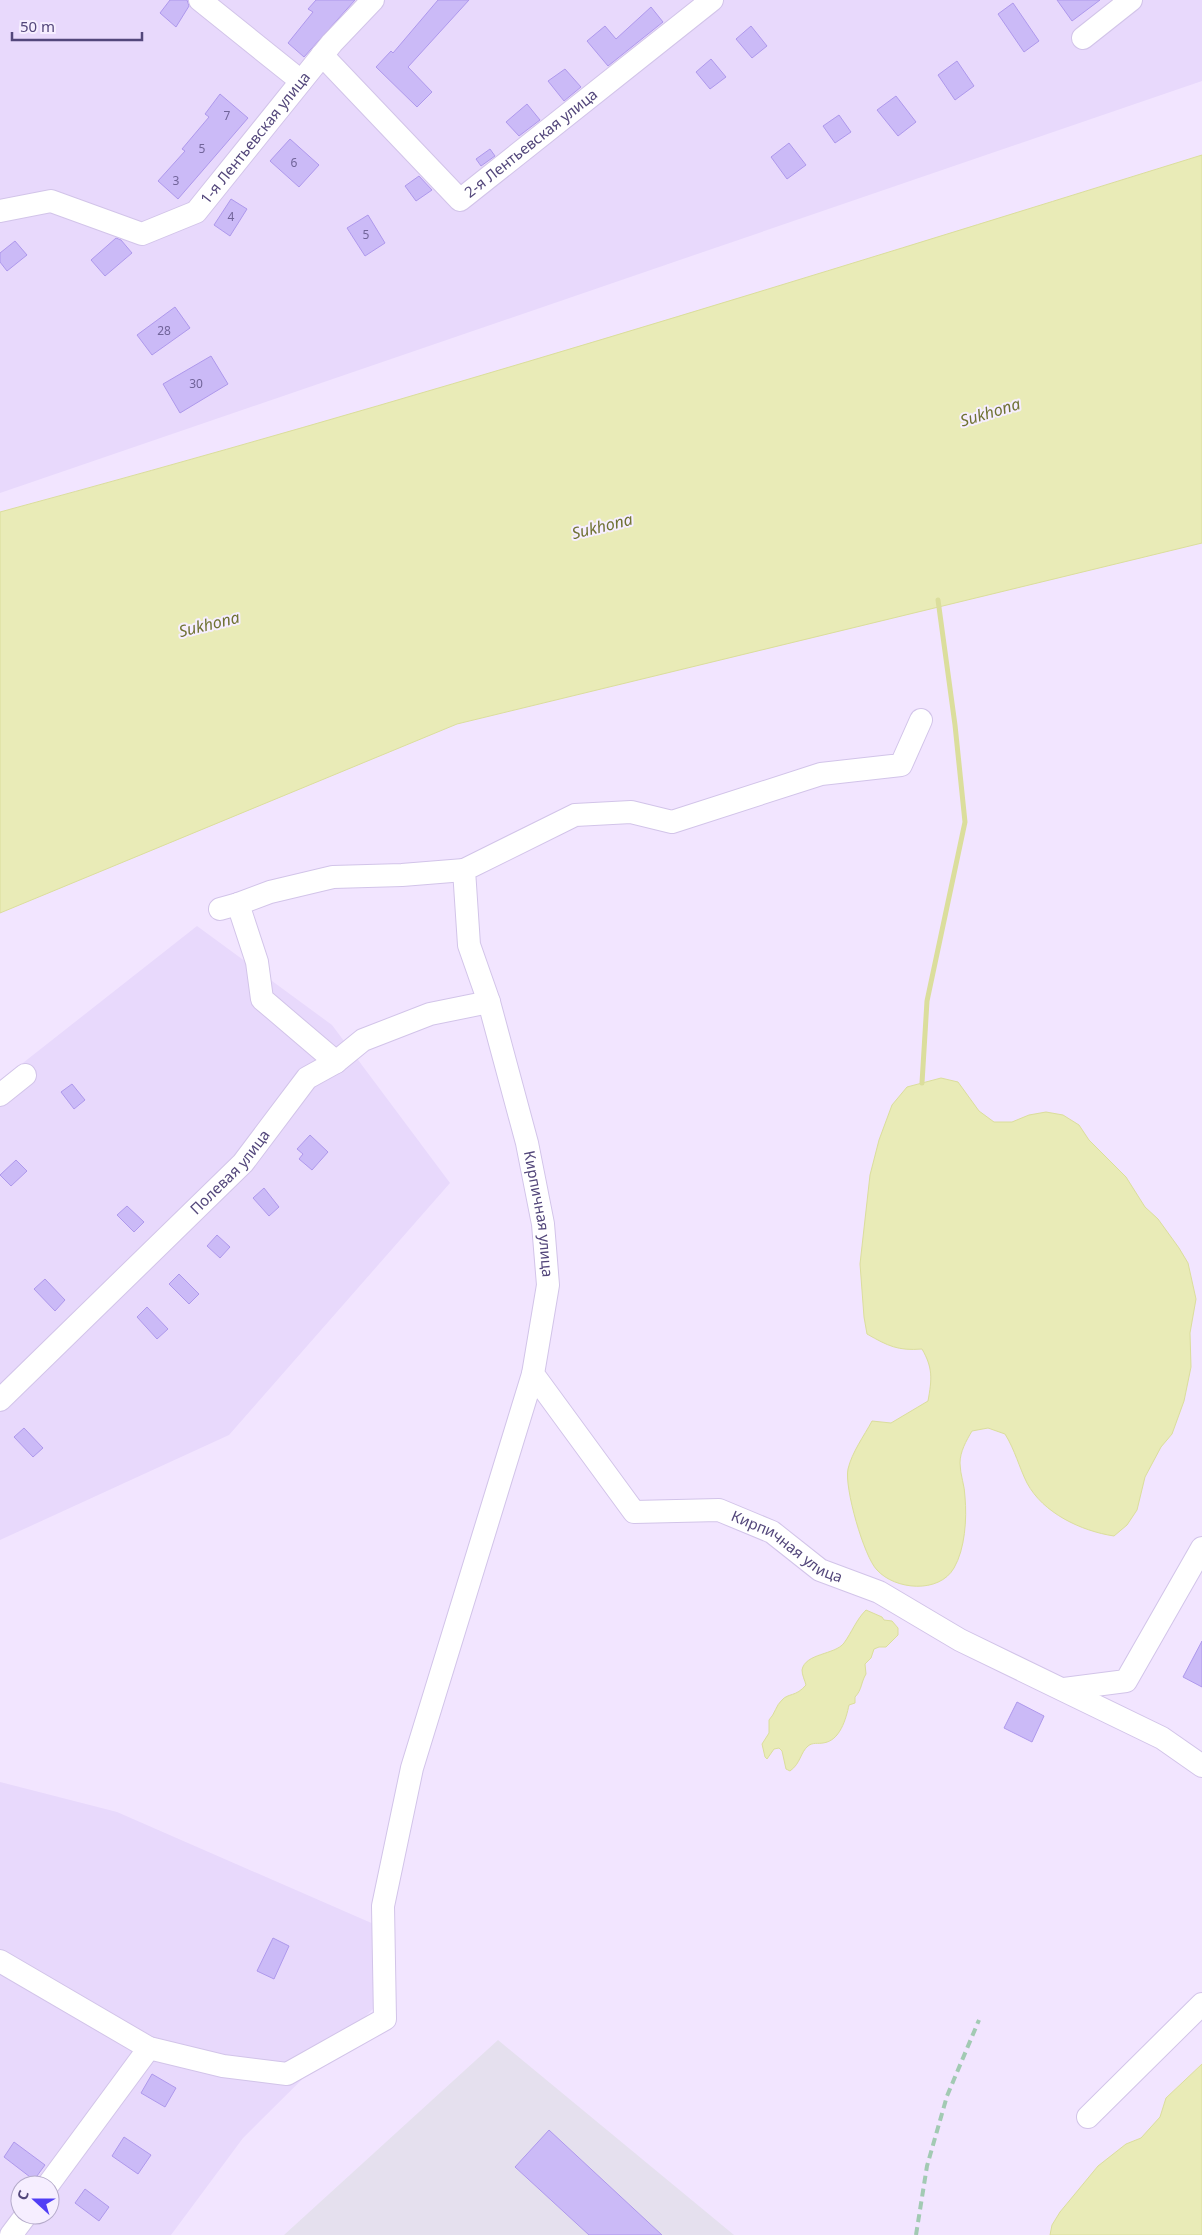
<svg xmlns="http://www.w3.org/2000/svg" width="1202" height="2235" viewBox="0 0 1202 2235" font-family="'Noto Sans',sans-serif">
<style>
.residential{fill:#e8d9fc;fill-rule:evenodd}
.industrial{fill:#e5e0ee}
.water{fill:#e9ebb7;stroke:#dbde9c}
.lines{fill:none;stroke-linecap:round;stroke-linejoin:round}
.stream{stroke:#dbde9c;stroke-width:5}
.building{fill:#cbbaf7;stroke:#ae98ec}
.minor-casing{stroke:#d2c4e9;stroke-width:24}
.minor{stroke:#fff;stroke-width:22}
.rail{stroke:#a2cab3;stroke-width:4;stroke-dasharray:8 5;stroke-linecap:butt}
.labels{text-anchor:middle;stroke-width:4;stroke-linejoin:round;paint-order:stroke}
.number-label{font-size:12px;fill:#71649a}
.street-label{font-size:15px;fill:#53477b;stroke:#f6eeff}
.water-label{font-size:16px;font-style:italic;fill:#6f7233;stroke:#f6eeff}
</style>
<rect width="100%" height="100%" fill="#f2e5ff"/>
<path class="residential" d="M0,0h1202v81l-1202,412z
M197,926l135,99 118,158 -221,252 -229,105v-459z
M0,1782l117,30 275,120 -19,77 -130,129 -72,97h-171zM20,2185h30v30h-30z"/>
<path class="industrial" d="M498,2040l236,195h-450z"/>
<path class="water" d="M1202,155v388l-745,181 -457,189v-401c404,-109 803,-233 1202,-357z
M941,1078l17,4 21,29 15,11h18l17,-7 17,-3 17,3 16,10 10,15 37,37 19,30 13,12 21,29 9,15 8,36 -6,34 1,34 -7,34 -12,33 -11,13 -16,30 -8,33 -10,15 -13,11c-33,-5 -71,-23 -87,-53 -8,-16 -12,-33 -22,-49l-17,-6 -16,3c-6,10 -12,21 -12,32 0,12 5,23 5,34 2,22 0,52 -11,71 -15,26 -59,22 -77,2 -13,-13 -33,-83 -29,-101 4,-17 16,-33 24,-48l19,2 37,-22c4,-22 5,-33 -6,-52 -24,2 -34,-3 -55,-15l-3,-17 -4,-53 10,-89 9,-35 13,-35 15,-18z
M866,1610l16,7 2,3 8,1 6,7v7l-12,12h-7l-5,2 -3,9 -6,6 1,10c-5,8 -4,16 -11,23v6l-6,2c-3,14 -9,36 -26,38 -5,1 -10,-1 -15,3 -8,7 -7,17 -18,25l-4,-2 -4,-18 -3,-3 -5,1 -7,10 -2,-2 -3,-13 7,-11v-13c6,-6 7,-15 13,-20 6,-7 14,-3 24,-15 -1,-4 -4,-10 -4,-15 3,-17 33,-15 42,-27 8,-11 12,-23 22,-33z
M1202,2064v171h-152l2,-10 8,-13 38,-46 28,-22 15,-6 19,-21 6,-19z"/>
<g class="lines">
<path class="stream" d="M922,1083l5,-82 38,-179 -10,-97 -17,-125"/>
</g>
<path class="building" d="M170,0h17l2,6 -13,21 -16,-14z
M316,0h39l-51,57 -16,-14 25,-31 -5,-3z
M438,0h31l-61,67 24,25 -15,15 -41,-40 15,-16 2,2z
M1057,0h43l-28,21z
M1013,3l26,38 -15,11 -26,-38z
M651,7l12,15 -55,44 -21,-25 18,-15 11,13z
M751,26l16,20 -15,12 -16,-19z
M711,59l15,18 -16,12 -14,-17z
M957,61l17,25 -19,14 -17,-25z
M565,69l16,18 -17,14 -16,-20z
M220,94l28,24 -70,81 -20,-18 27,-30 -3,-2 27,-32 -4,-3z
M896,96l20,26 -18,14 -21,-26z
M527,104l13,16 -21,16 -13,-14z
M839,115l12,17 -16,11 -12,-17z
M290,139l29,26 -20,22 -29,-26z
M789,143l17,22 -19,14 -16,-22z
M490,149l5,7 -14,10 -5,-7z
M419,176l13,14 -16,11 -11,-15z
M231,199l16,10 -17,27 -16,-11z
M368,215l17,28 -20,13 -18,-28z
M116,238l5,2 11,13 -27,23 -14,-16z
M15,241l12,14 -20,16 -7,-9v-9z
M175,307l15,21 -38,27 -15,-20z
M211,356l17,28 -48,29 -17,-29z
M72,1084l13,16 -11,9 -13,-17z
M310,1135l18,17 -16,18 -13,-11 4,-5 -6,-5z
M16,1160l11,11 -16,15 -11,-11z
M264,1188l15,19 -10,9 -16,-18z
M127,1206l17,16 -10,10 -17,-17z
M217,1235l13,12 -10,11 -13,-12z
M179,1274l20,20 -10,10 -20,-20z
M45,1279l20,21 -10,11 -21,-22z
M147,1307l21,22 -11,10 -20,-22z
M24,1428l19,20 -10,9 -19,-20z
M1202,1641v46l-19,-10z
M1017,1702l27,14 -12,26 -28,-14z
M273,1938l16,8 -15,33 -17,-8z
M152,2074l24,14 -11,19 -24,-14z
M549,2130l113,105h-73l-74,-68z
M124,2137l27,18 -13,19 -26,-18z
M14,2142l31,23 -11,15 -30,-23z
M85,2189l24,18 -10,14 -24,-18z"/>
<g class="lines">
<defs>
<g id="minor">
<path d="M200,0l101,81"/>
<path d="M1083,38l48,-38"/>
<path id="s1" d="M322,55l138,145 252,-200"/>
<path id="s2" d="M0,211l51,-10 91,33 54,-22 136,-169 41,-43"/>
<path id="s3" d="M921,720l-20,45 -80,9 -149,48 -41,-10 -56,3 -111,55 5,75 20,57 38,141 16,81 5,61 -15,89 101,138 85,-2 53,22 48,38 59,22 81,48 202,98 40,28"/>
<path d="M238,904l19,58 5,37 74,63"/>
<path d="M220,909l18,-5 32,-12 63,-15 69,-2 62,-5"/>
<path d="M0,1095l25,-20"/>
<path id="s4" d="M0,1400l243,-237 64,-85 29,-16 27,-22 67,-26 59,-12"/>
<path d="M1064,1689l62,-8 76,-133"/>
<path d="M0,1961l149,87 74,18 64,8 98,-55 -2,-113 29,-138 121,-394"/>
<path d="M1088,2117l114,-113"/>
<path d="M48,2185l101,-137"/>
<path d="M11,2235l15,-20"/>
</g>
</defs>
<use href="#minor" class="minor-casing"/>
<use href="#minor" class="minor"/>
<path class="rail" d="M916,2235l11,-69 20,-70 32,-76"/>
</g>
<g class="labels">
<g class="number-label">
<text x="227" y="120">7</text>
<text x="202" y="153">5</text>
<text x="294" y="167">6</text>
<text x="176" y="185">3</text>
<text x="231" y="221">4</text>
<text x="366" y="239">5</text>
<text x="164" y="335">28</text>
<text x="196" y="388">30</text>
</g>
<g class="street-label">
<text dy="5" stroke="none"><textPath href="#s2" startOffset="302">1-я Лентьевская улица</textPath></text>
<text dy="5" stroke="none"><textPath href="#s1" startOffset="291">2-я Лентьевская улица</textPath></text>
<text dy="5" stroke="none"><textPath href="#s4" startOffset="324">Полевая улица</textPath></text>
<text dy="5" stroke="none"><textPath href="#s3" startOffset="862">Кирпичная улица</textPath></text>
<text dy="5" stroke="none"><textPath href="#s3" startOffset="1358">Кирпичная улица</textPath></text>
</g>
<g class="water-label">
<text transform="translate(990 412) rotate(-17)" y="6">Sukhona</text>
<text transform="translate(602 526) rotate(-14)" y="6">Sukhona</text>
<text transform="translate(209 624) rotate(-14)" y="6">Sukhona</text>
</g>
</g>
<g transform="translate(35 2200) rotate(291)"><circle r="24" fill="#f6eeff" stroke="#b5abca"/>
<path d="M0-4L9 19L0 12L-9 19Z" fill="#513ef5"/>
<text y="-8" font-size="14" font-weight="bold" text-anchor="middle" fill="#53477b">С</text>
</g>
<path d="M12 32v8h130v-8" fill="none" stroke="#53477b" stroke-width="2.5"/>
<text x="20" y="32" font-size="15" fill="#53477b" stroke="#f6eeff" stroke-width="4" paint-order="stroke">50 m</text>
</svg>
